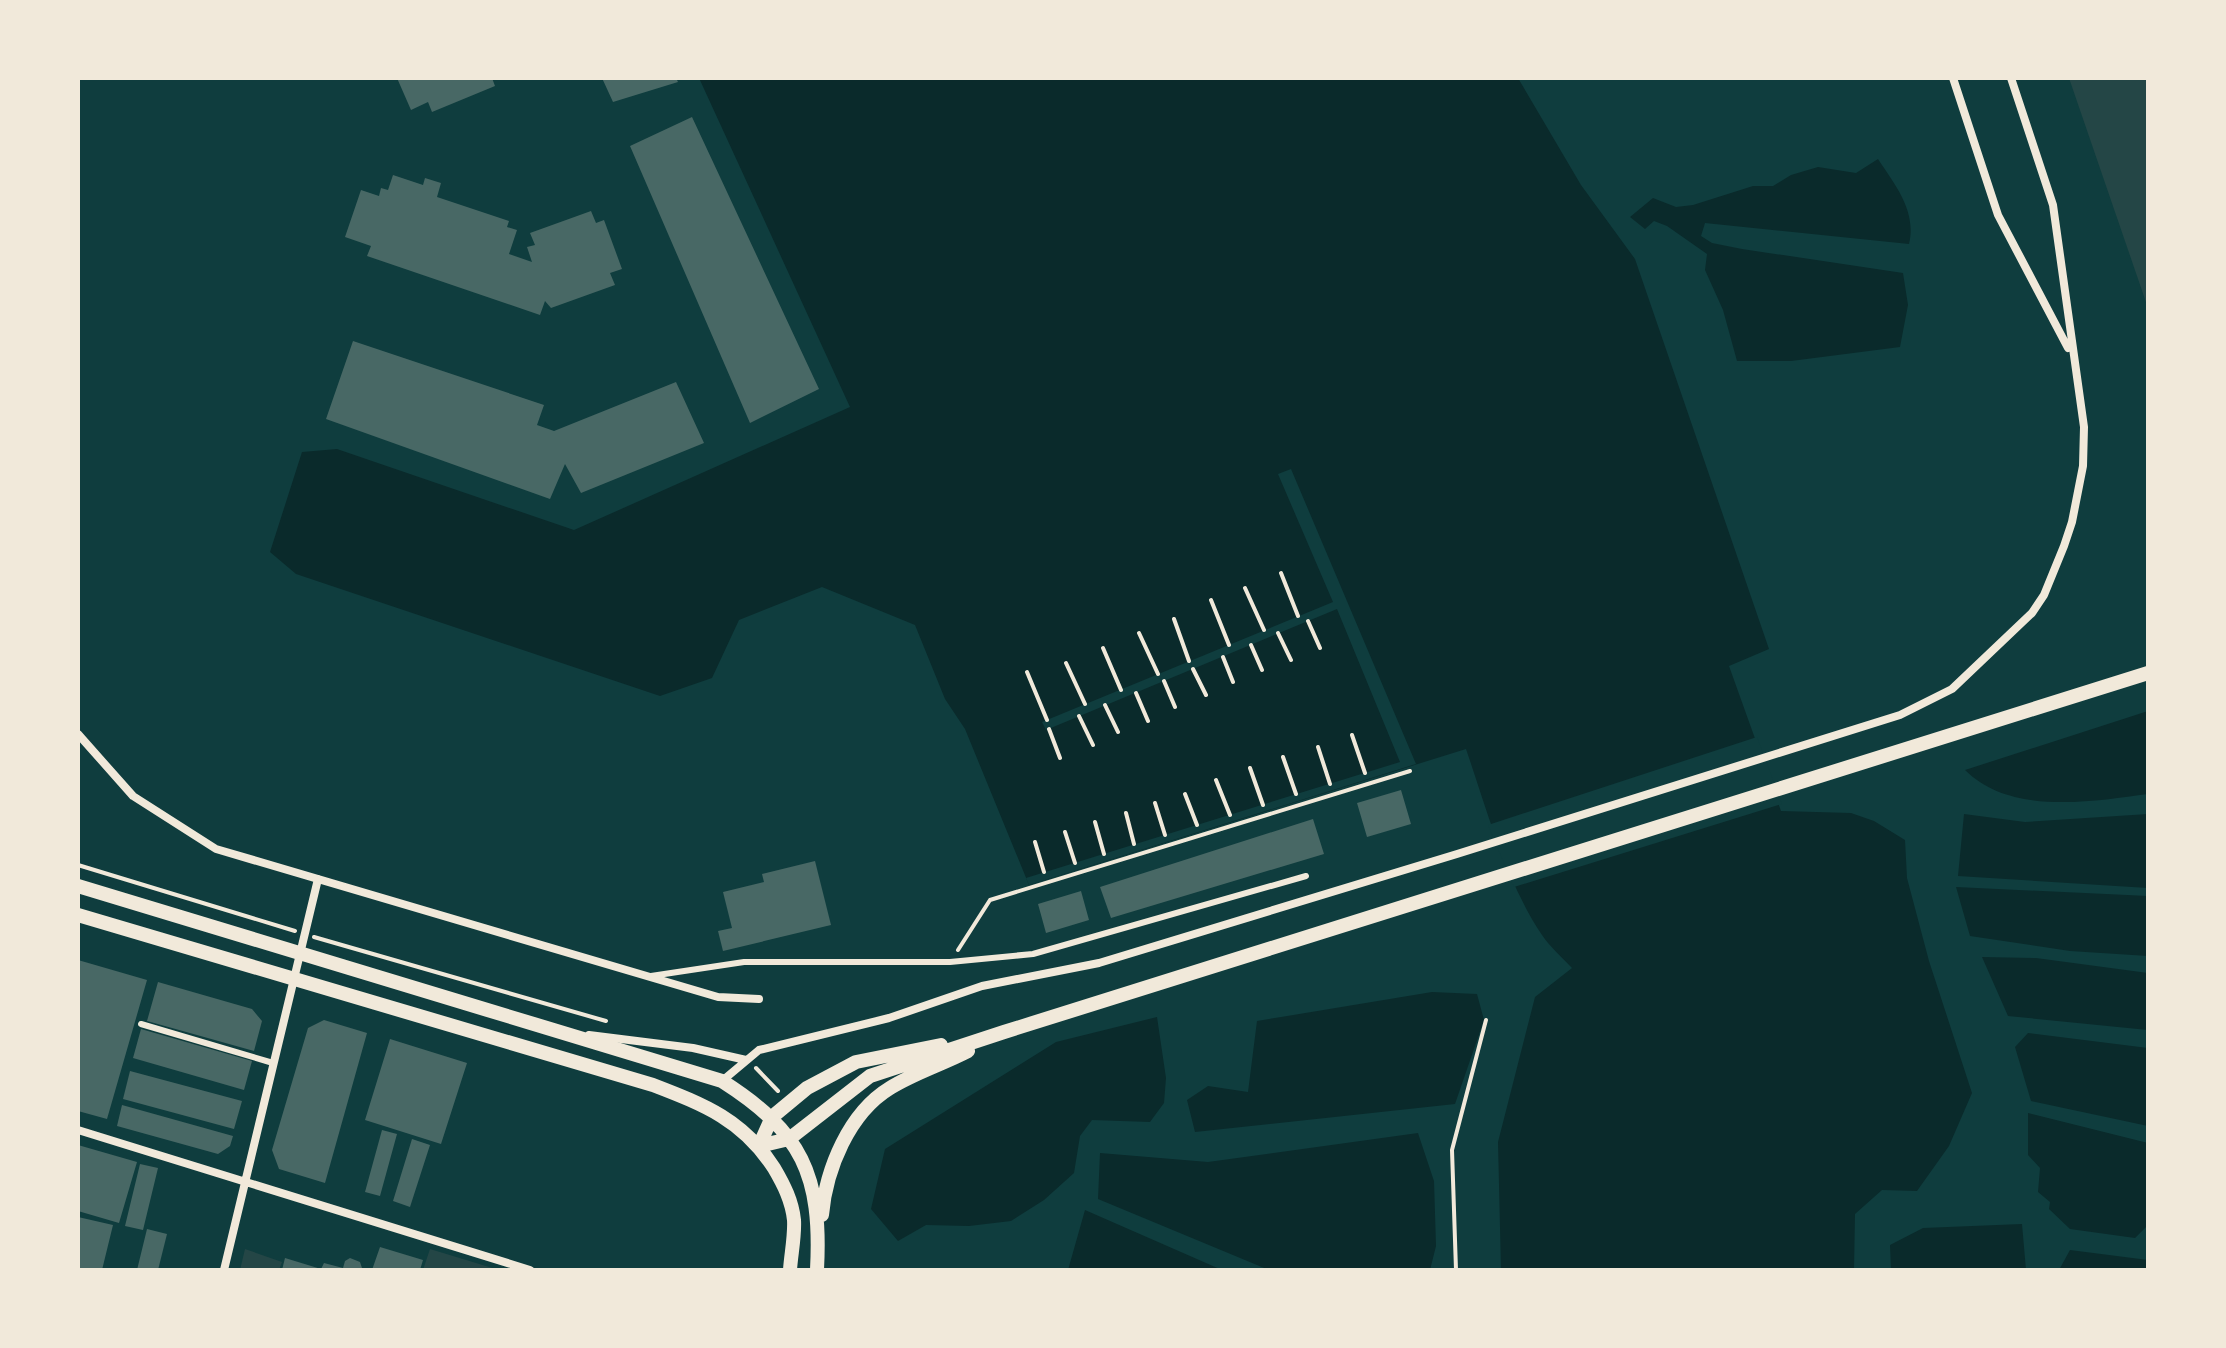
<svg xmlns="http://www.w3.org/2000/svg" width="2226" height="1348" viewBox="0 0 2226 1348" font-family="Lato,sans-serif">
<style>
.green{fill:#244646}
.water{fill:#0a2a2b}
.pier{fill:#0f3d3e}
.building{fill:#486865}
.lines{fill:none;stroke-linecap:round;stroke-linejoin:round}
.path{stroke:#f1e9da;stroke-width:4}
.service{stroke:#f1e9da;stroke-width:6}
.minor{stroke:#f1e9da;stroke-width:8}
.tertiary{stroke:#f1e9da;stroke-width:14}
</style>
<rect width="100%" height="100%" fill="#0f3d3e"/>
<path class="green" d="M2069,78h79v230z
M245,1249l37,13 -3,8h-39z
M430,1249l69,21h-76z"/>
<path class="water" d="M699,78h819l63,107 54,74 134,390 -40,17 52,145 70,2 23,8 31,19 2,38 22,83 43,132 -23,53 -32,45 -35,-1 -27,24 -1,56h-353l-3,-128 37,-145 37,-29c-10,-11 -22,-21 -30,-33 -36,-53 -55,-125 -76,-186l-437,136 -64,-156 -20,-30 -30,-74 -93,-38 -83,33 -27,58 -52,18 -364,-122 -26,-22 32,-100 35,-3 237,81 276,-123z
M1878,159c17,26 39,52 31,85l-204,-21 -4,13 11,7 30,6 161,24 5,32 -8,42 -109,14h-54l-14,-51 -18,-40 2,-16 -40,-28 -13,-5 -9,8 -15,-12 23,-19 23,9 17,-2 60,-19h20l18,-11 27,-8 38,6z
M2148,711v83c-58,8 -138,21 -183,-24z
M1964,814l61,8 123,-8v74l-190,-12z
M1956,887l192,9v60l-78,-5 -100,-15z
M1982,957l54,1 112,15v57l-140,-14z
M1432,992l45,2 7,26 -29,84 -260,28 -8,-32 21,-14 40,6 9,-71z
M1157,1017l9,61 -2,25 -14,19 -58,-2 -12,16 -6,37 -30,27 -33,21 -42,5 -43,-1 -28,16 -27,-32 14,-60 171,-107z
M2028,1033l120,15v78l-117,-25 -16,-54z
M2028,1113l120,30v82l-13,13 -65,-9 -21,-20 1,-7 -12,-10 2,-24 -12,-13z
M1418,1133l16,48 2,65 -6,24h-161l-171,-71 2,-46 108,9z
M1085,1210l137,60h-154z
M2022,1224l4,46h-135l-1,-25 33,-17z
M2070,1250l78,10v10h-89z"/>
<path class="pier" d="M1291,469l125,295 -387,121 -3,-7 374,-116 -63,-153 -291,121 -4,-8 291,-120 -55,-128z
M1757,737l25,67 -268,83 -26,-62z"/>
<path class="building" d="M397,78h95l3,8 -63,26 -4,-10 -17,8z
M602,78h74l2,4 -65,20z
M692,117l127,272 -69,34 -120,-277z
M393,175l30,10 2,-7 16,5 -4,14 72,24 -2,6 10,3 -8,24 23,8 -5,-15 8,-2 -5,-12 61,-22 5,12 8,-3 18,49 -12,4 5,12 -64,23 -6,-7 -5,14 -173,-59 4,-10 -26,-9 16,-47 18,6 2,-8 7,2z
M353,341l191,64 -7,20 17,6 122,-49 28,61 -123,50 -16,-29 -15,35 -224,-80z
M1401,790l10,34 -44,13 -10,-34z
M1313,819l11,35 -213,64 -11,-31z
M815,861l16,64 -108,26 -5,-20 14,-3 -9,-36 41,-10 -2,-8z
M1081,891l8,29 -43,13 -8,-29z
M78,960l69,20 -40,139 -29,-8z
M158,982l94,27 10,12 -8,30 -107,-30z
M324,1020l43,13 -42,150 -46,-14 -7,-19 36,-122z
M141,1029l111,32 -8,29 -111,-32z
M390,1039l77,24 -26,81 -76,-24z
M130,1071l112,30 -8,28 -111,-30z
M122,1105l111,31 -3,10 -12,8 -101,-28z
M382,1130l15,4 -17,62 -15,-4z
M412,1139l18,6 -20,62 -17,-6z
M78,1145l59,17 -18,61 -41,-12z
M140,1164l18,4 -15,62 -18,-4z
M78,1217l35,8 -11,45h-24z
M147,1229l20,5 -9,36h-21z
M380,1247l43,13 -3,10h-48z
M285,1258l36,11 3,-6 19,5 2,-7 5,-3 10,4 2,6 -80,2z"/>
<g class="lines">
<path class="path" d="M1281,573l17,43
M1245,588l19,42
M1211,600l18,45
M1174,619l15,42
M1308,621l12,27
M1139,633l19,41
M1278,633l13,27
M1251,645l11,25
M1103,648l18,42
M1223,657l10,25
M1066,663l19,41
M1193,669l13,26
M1027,672l20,48
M1164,681l11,26
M1136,693l12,28
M1105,705l13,27
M1079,716l14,29
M1049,729l11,29
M1352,735l13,38
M1318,747l12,37
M1283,757l13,37
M1250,768l13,37
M1216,780l14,35
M1185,794l12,31
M1155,803l10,32
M1126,813l8,31
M1095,822l9,32
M1065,832l10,31
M1035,842l9,30
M78,865l217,66
M314,937l292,84
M958,950l32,-50 420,-129
M756,1068l22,23
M1456,1270l-4,-120 34,-130"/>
<path class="service" d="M651,976l93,-14h206l83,-8 273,-78
M141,1024l132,39"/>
<path class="minor" d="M1953,78l45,137 70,133
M78,734l55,62 83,53 502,148 41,2
M589,1035l104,13 53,12
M722,1081l37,-31 130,-32 93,-32 117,-23 358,-109 443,-139 52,-26 80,-76 12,-18 20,-49 8,-24 11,-56 1,-39 -31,-222 -42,-127
M78,1130l452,140
M224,1270l94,-391"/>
<path class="tertiary" d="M78,886l644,195c80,51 100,94 95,189
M78,915l575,170c52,20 90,35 121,83 10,17 18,33 20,52 1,16 -3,34 -4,50
M759,1146l30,-7 81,-63 134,-44 1144,-359
M759,1146l13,-29 35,-29 49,-26 85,-17
M822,1215c4,-46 27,-102 68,-127 24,-15 53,-24 78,-37"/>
</g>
<rect width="2226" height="1348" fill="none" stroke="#f1e9da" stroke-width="160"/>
</svg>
